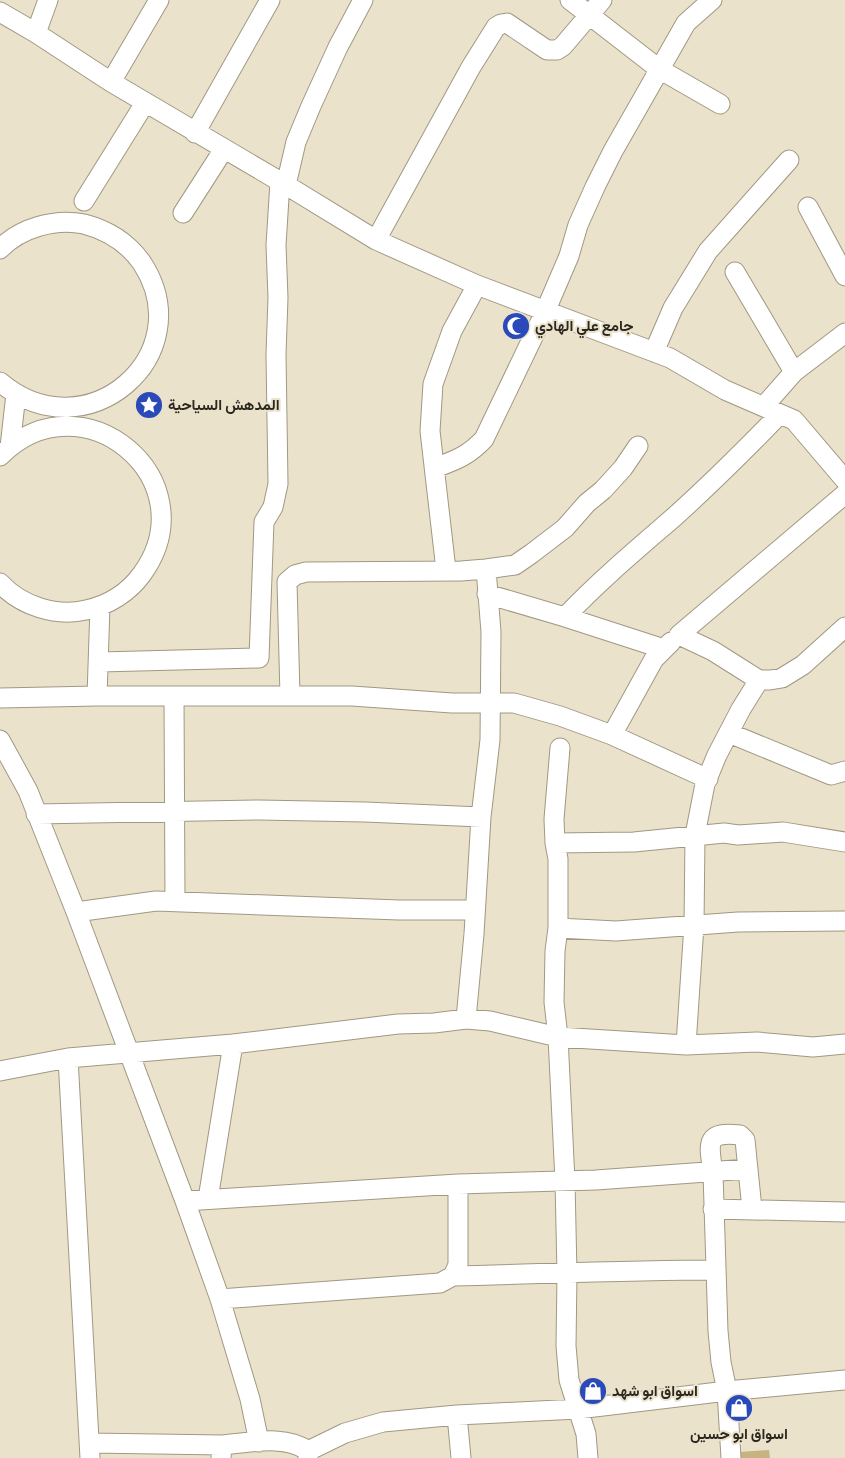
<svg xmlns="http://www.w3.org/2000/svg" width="845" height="1458" viewBox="0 0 845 1458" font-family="'Crimson Pro',Vazirmatn,serif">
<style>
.green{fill:#c7b381}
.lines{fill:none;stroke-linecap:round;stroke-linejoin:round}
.minor-casing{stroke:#a19883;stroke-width:21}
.minor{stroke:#fff;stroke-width:19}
.labels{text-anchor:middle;stroke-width:4;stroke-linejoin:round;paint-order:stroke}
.poi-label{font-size:15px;font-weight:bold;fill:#2c2820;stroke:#ebe2cb;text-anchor:start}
</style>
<rect width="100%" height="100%" fill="#ebe2cb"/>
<path class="green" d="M769,1450l1,8h-30l-1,-6z"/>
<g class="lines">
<defs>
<path id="minor" d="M570,0l89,69 61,35
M0,12l36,21 75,49 175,103 90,55 101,45 193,73 55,32 69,30 51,60
M36,33l12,-33
M111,82l48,-82
M195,133l75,-133
M286,185l10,-43 15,-36 27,-59 25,-47
M84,201l61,-98
M808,207l37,69
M183,213l41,-64
M376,240l95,-173 25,-40 5,-3 6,-1 40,27h10l6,-4 39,-46
M0,249c20,-21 55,-31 84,-25 23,6 44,19 58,39 60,92 -56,192 -142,119
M735,272l59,100
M654,352l19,-44 35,-57 81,-91
M764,406l30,-34 51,-39
M10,447l6,-53
M0,456c82,-83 210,24 142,118 -13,18 -33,31 -56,36 -30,7 -65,-4 -86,-27
M435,468c21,-8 33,-12 49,-29l61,-127 24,-56 9,-31 17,-38 18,-36 73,-128 26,-23
M845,494l-166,141 34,16 46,29h11l12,-2 21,-13 42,-38
M446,570l-16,-139 3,-47 19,-53 25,-46
M487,594l78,23 99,32
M565,617c34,-36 71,-67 108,-99 37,-33 72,-68 107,-104
M100,662l159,-4 5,-136 9,-15 5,-23 -2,-130 2,-56 -2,-53 4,-63
M97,696l3,-90
M174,696l1,206
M290,696l-3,-114 8,-7 11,-3 155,-1 25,-2 29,-4 16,-11 34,-26 22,-25 16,-13 20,-22 15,-22
M0,698l97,-2h255l100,7h62l46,13 52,19 96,44
M729,733l102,42 14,-4
M612,735l42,-76 17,-17
M0,740l28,51 48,121 109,289 35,98 30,100 9,43
M560,748l-6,71 1,24 79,-1 90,-9 14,2 45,-3 62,10
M36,814l223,-4 106,2 116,5
M555,843l3,16v69l-3,23 -1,51 4,35 7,144 2,93 -1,72 3,34 17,54 2,24
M76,912l80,-11 243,9h76
M558,928l58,3 122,-9 107,-1
M466,1019l8,-85 7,-117 9,-77 1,-108 -5,-63
M686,1045l8,-120 1,-90 10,-51 12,-29 24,-46 18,-29
M68,1058l22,400
M0,1071l68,-13 165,-14 165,-20 36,-1 32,-4 24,2 68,16 128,8 71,-3 56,5 32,-3
M208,1199l25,-155
M185,1201l273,-17 138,-4 152,-11
M713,1209l132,3
M453,1276c87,-2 175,-6 263,-6
M220,1299l220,-16 13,-7 5,-11v-81
M457,1415l4,43
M90,1443l132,2
M308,1451l37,-18 38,-11 74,-7 121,-6 149,-18 118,-11
M221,1458l1,-13c27,-2 63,-11 86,6v7
M731,1458l-4,-67 -6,-29 -3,-31 -5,-158c-4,-29 -9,-42 27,-38l5,5 7,69"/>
</defs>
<use href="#minor" class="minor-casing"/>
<use href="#minor" class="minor"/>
</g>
<defs>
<symbol id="mosque-disc" viewBox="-11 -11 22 22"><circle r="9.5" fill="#2a4ab9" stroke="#ebe2cb"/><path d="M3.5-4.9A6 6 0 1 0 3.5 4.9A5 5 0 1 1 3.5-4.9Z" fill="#fff"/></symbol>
<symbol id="sight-disc" viewBox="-11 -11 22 22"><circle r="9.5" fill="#2a4ab9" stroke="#ebe2cb"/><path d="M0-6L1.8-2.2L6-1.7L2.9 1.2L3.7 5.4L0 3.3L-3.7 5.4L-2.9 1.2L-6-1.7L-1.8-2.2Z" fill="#fff"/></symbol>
<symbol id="shop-disc" viewBox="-11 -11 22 22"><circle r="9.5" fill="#2a4ab9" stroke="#ebe2cb"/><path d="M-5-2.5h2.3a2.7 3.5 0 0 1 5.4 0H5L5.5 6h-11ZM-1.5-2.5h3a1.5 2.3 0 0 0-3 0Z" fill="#fff"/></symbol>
</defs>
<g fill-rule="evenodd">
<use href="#mosque-disc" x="500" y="310" width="32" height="32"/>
<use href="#sight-disc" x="133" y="389" width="32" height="32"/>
<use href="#shop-disc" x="577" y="1375" width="32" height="32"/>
<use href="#shop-disc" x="723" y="1392" width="32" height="32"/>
</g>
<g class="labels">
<g class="poi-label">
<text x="535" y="331">جامع علي الهادي</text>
<text x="168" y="410">المدهش السياحية</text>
<text x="612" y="1396">اسواق ابو شهد</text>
<text x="739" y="1439" text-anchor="middle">اسواق ابو حسين</text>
</g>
</g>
</svg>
